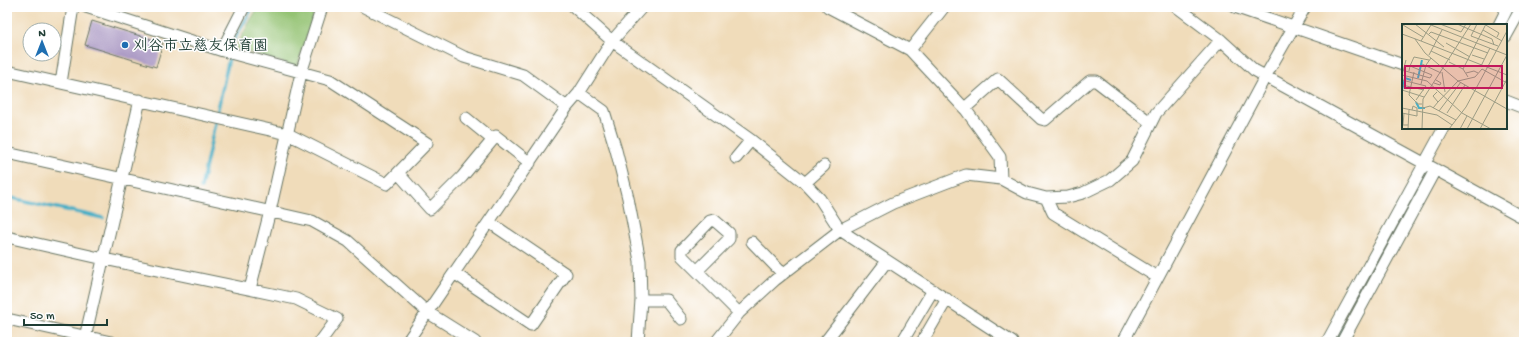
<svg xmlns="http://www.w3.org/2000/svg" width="1531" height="349" viewBox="0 0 1531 349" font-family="'Gochi Hand','Klee One',sans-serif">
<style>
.green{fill:#94c373;stroke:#5a8054}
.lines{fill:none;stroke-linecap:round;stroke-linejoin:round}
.stream{stroke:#47afc6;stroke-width:3.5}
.building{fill:#ae9dc6}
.minor-casing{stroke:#687563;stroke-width:13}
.minor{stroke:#fff;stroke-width:11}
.poi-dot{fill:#1f6fb2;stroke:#fff;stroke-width:1.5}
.labels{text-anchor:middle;stroke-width:3;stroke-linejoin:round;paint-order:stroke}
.poi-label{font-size:15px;font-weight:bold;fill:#1f3d34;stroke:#fff;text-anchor:start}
.inset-river{fill:none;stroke:#47afc6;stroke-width:2}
.inset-road{fill:none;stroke:#9c9c84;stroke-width:1}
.view{fill:#c2185b;fill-opacity:0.15;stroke:#c2185b;stroke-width:2}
.inset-edge{fill:none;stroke:#1f3d34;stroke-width:2}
</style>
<rect width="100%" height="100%" fill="#fff"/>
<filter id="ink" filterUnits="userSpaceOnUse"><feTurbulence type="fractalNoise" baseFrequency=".025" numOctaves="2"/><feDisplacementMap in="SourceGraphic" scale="8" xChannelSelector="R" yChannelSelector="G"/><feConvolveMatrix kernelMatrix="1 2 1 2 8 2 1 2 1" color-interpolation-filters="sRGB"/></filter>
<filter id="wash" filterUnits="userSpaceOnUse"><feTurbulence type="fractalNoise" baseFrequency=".012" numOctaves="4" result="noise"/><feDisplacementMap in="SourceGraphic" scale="16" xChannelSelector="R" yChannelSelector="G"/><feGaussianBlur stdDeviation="0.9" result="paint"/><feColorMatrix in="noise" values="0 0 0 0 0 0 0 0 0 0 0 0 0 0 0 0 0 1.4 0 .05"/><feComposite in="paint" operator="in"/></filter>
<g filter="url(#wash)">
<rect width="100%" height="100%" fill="#f0dcba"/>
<path class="green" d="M258,7h58l-19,60 -62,-19z"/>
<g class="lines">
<path class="stream" d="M201,188l31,-144 21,-37
M7,197l96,21
M1336,342l13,-25"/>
</g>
<g id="blocks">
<path class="building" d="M92,21l71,22 -7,24 -71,-22z"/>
</g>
</g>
<g filter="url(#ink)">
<use href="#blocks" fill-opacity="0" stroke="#687563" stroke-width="1"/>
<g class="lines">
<defs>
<path id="minor" d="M364,7l100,50 59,18 44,32
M574,7l38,34 139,99 54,43 15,16 20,31 -65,50 -36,33 -23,29
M828,7l82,43 56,60 34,47 1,22
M1177,7l44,33
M1235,7l168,58
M1499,25l9,-18
M1506,36l16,-29
M222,50l22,-43
M910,50l34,-43
M7,71l281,63 99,50 40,-41 -97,-63 -107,-29 -137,-44
M61,83l12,-76
M579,93l25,18 12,39 12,48 12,63 1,39 -3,42
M1506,101l18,7
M965,108l33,-29 43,40 4,1 45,-39h6l55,42
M466,118l27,22
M7,153l305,68 36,20 79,71 48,30
M736,158l15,-18
M398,173l32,36 32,-32 34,-41 34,27
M805,183l19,-17
M1046,198l7,15 104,64
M7,237l97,22 192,40 41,20 -17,23
M752,242l31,32
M697,271l32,-32v-6l-15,-13 -4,1 -28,29v6l57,57
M454,273l77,52 35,-51 -77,-52
M250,289l20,-78 31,-138 21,-66
M641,300h25l15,19
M7,319l104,23
M84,342l56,-242
M407,342l160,-235 12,-14 33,-52 30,-34
M825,342l62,-81
M902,342l31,-52
M922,342l25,-43
M1012,342l-172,-112 53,-27 73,-28 35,4 26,14 19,5 22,-1 15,-4 27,-13 22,-19 24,-48 65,-73 33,30 270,148
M1123,342l142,-265 40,-70
M1327,342l117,-214
M1342,342l93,-172"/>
</defs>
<use href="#minor" class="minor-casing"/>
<use href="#minor" class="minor"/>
</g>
</g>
<circle class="poi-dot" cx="125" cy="45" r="4"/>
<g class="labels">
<g class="poi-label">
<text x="133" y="50">刈谷市立慈友保育園</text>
</g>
</g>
<g transform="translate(1402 24)">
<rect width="105" height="105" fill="#f0dcba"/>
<path class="inset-river" d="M16,54l4,-18M0,66l3,-12 6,2M14,78l3,6h6"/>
<path class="inset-road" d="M13,0l29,23M38,0l21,8 5,-8M55,0l35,15 2,6M75,0l-6,12 27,10M82,0l15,9 -2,4M1,1l20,12M81,6l19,11M0,10l19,7 10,-16 76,30M27,10l2,-2 57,21M13,15l10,14 33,28 -20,21M19,17l86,34M44,19l24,14M29,27l19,9M27,31l13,-25M70,31l12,4M47,38l14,7 5,8M20,40l19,9M8,42l4,-9 15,3M79,42l9,-18M61,45l23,-45M0,46l28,8 2,-3 -22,-9 -1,5M12,48l-5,23 9,9h4M40,48l3,20M64,49l8,-2 4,2M0,51l25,6 35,32 29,16M0,51l4,-15M0,56l24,6 -10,14M32,59l6,2 1,-2 -5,-3M105,59l-25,-14 -7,8 -17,4 49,28M19,60l5,-19 5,-7M0,61l22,5M0,66l22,7M0,84l35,7 15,10M21,84l7,-2 26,14M31,84l5,-6 -5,-6 4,-4M37,87l22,-29M0,89l15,3v-8l-4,-2 -1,4M2,89l-1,12h5M45,89l18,-28M6,105l1,-19M20,105l1,-30 48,-75M47,105l17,-22 41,-76M58,105l7,-13M65,105l40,-74M78,105l27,-50"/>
<path class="view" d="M3,42h97v22h-97z"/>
<rect width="105" height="105" class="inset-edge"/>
</g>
<rect width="1531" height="349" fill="none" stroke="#fff" stroke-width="24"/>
<g transform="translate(42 42)"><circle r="19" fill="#ffffff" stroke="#a5b1ae"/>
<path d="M0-3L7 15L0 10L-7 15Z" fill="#1f6fb2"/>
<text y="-6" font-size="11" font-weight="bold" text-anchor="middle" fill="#1f3d34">N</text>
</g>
<path d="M24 319v6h83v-6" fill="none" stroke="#1f3d34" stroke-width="2"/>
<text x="30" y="319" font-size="12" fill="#1f3d34" stroke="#ffffff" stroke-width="3" paint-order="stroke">50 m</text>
</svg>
